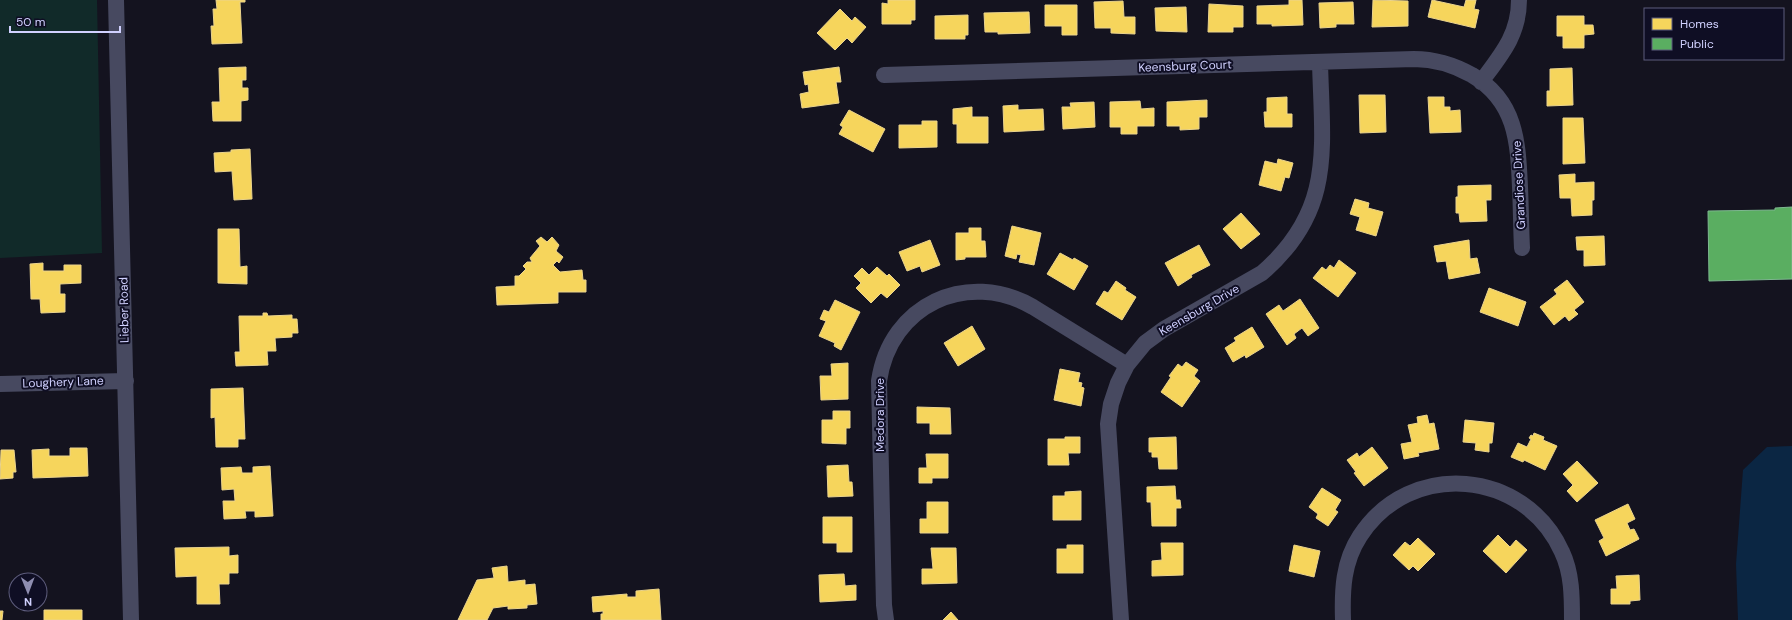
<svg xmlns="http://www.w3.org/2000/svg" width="1792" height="620" viewBox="0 0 1792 620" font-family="'DM Sans',sans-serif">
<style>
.green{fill:#112a29}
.water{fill:#0b2643}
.homes{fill:#f6d55c;stroke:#ebd48d}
.public{fill:#5aae61;stroke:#7eb890}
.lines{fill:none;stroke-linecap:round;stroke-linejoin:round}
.minor{stroke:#474960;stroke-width:16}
.labels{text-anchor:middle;stroke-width:4;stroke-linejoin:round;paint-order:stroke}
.street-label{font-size:12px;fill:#d1d1ff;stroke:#0f0e24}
</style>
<rect width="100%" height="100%" fill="#14131f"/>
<path class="green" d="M0,0h97l5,253 -102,5z"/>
<path class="water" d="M1792,446v174h-54l-2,-56 7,-94 24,-23z"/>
<path class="homes" d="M216,0h29v2h-5l2,41 -30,1 -1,-18h3l-1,-17h4z
M888,0h27v20h-4v4h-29v-21l6,1z
M1289,0h13l1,25 -31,1v-2h-15v-18l32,-1z
M1373,0l35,1v25l-36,1z
M1432,0l32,7 2,-7h10l-2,9 5,1 -4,18 -47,-11z
M1123,1l1,16h11v17l-24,-1v-5h-16l-1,-26z
M1353,2l1,22h-18v3l-16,1 -1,-25z
M1209,4l34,2v21h-10v5h-25z
M1045,5h32v30h-15v-9h-17z
M1186,7l1,25 -31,-1 -1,-23z
M840,9l12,12 3,-4 11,10 -14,16 -5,-5 -12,12 -18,-17z
M1029,12l1,21 -32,1v-2h-13l-1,-19z
M968,15v20h-3v4h-30v-23z
M1557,16h27v9h9l1,9 -10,1v13h-21v-12h-6z
M246,67v13h-4v8h6v12l-7,1v20h-28l-1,-19h8l-1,-34z
M839,67l2,15h-5l3,21 -37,5 -2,-14 9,-2 -1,-8 -3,1 -2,-13z
M1572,68l1,37 -26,1v-15h3v-22z
M1359,95h26l1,37 -26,1z
M1287,97v17h5v13h-27l-1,-15h3v-14z
M1428,97h16v10h6v4l10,-1 1,22 -31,1z
M1207,100v17h-8v12l-19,1v-4h-13v-24z
M1140,101l1,8 13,-1v18h-17v8h-16v-7h-11v-25z
M1094,102l1,25 -32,2 -1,-22h9l-1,-4z
M1018,105v5l25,-1 1,21 -40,2 -1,-26z
M972,107v10h16v26h-31v-19h-4v-15z
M849,110l36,19 -12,23 -34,-18 4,-7 -3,-2z
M1563,118h20l2,45 -22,1z
M922,121h15v26l-38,1v-23h23z
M250,149l2,50 -18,1 -2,-29 -17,1 -1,-19 17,-1v-2z
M1278,159l15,4 -4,15 -4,-1 -4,14 -22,-6 6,-24 12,3z
M1575,174v9l19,-1v18h-2v15l-20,1 -1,-18h-11l-1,-23z
M1491,185v15h-5l1,21 -27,1 -1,-9h-3v-16h2v-11z
M1355,199l14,4 -1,5 15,4 -7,24 -20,-6 4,-13 -10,-3z
M1241,213l19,21 -19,15 -18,-20z
M1012,226l29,7 -7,32 -15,-3 2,-7 -4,-1 -1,5 -11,-3z
M969,228h12v13h4l1,16h-21v2l-9,1v-27h13z
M218,229h21l1,38 7,-1v18l-29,-1z
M1604,236l1,29 -21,1v-16h-7l-1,-13z
M541,237l6,5 5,-5 7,8 -3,6 7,6 -4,6 -2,-2 -4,4 7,7 22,-2 1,10h3v12h-28v11l-61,2 -1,-18 19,-1v-10h4l7,-7 -3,-3 4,-4h5l-2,-4 10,-12 -4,-5z
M930,240l10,25 -18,7 -2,-6 -13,5 -8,-19z
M1469,240l1,19 7,-1 3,15 -31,6 -3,-18 -9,1 -3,-16z
M1199,245l11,20 -19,10 1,2 -14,9 -13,-23z
M1060,253l13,7 1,-2 14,8 -14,24 -27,-16z
M1339,260l17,13 -18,24 -25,-19 9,-11 4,3 4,-5 4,3z
M43,263v8h21v-6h17v18l-21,1v10h5v18l-24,1 -1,-14h-9l-1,-35z
M877,267l10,9 2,-2 11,11 -13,13 -6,-5 -10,10 -15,-15 5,-5 -7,-7 8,-8 7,7z
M1567,280l17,22 -10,8 4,4 -9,7 -4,-5 -11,9 -14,-18 17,-13 -3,-4z
M1116,281l10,7 -1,2 11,7 -14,23 -26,-16 8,-13 4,2z
M1489,288l37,14 -8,24 -38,-14z
M1300,299l19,29 -11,8 -6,-8 -8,6 2,4 -9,7 -21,-31 13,-9 4,6z
M835,300l25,12 -19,38 -7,-4 1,-3 -16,-7 7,-15 -6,-2 4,-9 5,2z
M263,313h4l1,3 24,-1v4h5l1,14h-6v4l-17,1 1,13h-9l1,14 -32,1 -1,-14h5l-1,-36h24z
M972,326l13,23 -27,17 -14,-23z
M1252,327l12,20 -18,11 -1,-3 -12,7 -8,-14 11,-7 -2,-3z
M1186,362l12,8 -4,6 6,5 -18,26 -21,-15 10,-15 -2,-1 9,-12 4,3z
M848,363v36l-27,1 -1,-24h12l-1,-12z
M1060,369l20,4 -2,9 4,1 -1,4 3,1 -3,18 -27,-6z
M243,388l2,51h-7v8h-22l-1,-30 -4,1v-29z
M917,407l33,1 1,26h-21v-11h-13z
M833,411h17v17h-4v16l-24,-1v-23h11z
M1427,415l2,9 5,-1 5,26 -21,4 1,3 -15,3 -3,-15 11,-2 -4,-17 10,-2 -1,-6z
M1465,420l29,3 -2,20h-3v9l-14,-2 1,-7 -13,-1z
M1534,433l10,4 -1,3 14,6 -12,24 -21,-10 -1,2 -12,-5 7,-14 9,4 4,-8 -2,-1 2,-3 2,1z
M1065,437h15v16h-12l1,12h-21v-26h17z
M1176,437l1,32h-18l-1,-12h-6v-5h-3v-14z
M1372,447l16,21 -24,18 -10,-13 2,-1 -9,-12 10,-7 2,4z
M70,448h17l1,28 -55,2 -1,-28 17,-1v7h21z
M1,450h13l2,22h-3v6l-13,1z
M926,454h22v24h-16v5h-13v-15h8z
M1577,461l21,22 -21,19 -10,-11 6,-6 -10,-11z
M848,465l1,17h3l1,14 -25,1 -1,-31z
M270,466l3,50 -18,1v-6h-10l1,7 -22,1 -1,-18h12l-1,-12 -12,1 -1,-22 20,-1 1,6h11v-6z
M1175,486l1,14h4l1,8h-5v18h-24l-1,-24h-4v-15z
M1322,488l19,12 -6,10 3,2 -10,14 -12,-8 2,-4 -9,-7z
M1081,491v29h-28v-24h12v-4z
M927,502h21v31h-28v-14h7z
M1628,504l7,15 -8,4 3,7 4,-1 5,10 -33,17 -7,-15 5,-3 -9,-18z
M823,517h29v35h-15v-9h-14z
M1498,535l12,12 6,-7 11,10 -21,23 -23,-22z
M1418,538l17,16 -17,17 -5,-5 -4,4 -16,-15 12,-13 5,4z
M1161,543h22v32l-31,1v-15l10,-1z
M1067,545h16v28h-26v-24h10z
M1294,545l26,6 -6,26 -25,-6z
M229,547v9l9,-1v18h-9v11h-10l1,20h-23v-28l-21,1 -1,-29z
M931,548h25l1,35 -35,1v-15h11z
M507,566l1,16 17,-2v5l10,-1 2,20 -10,1v3l-19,1v-3l-15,2 -6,12h-29l19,-40 17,-2 -2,-10z
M844,574l1,12 11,-1v15l-36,2 -1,-27z
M1639,575l1,25 -10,1v3h-19v-15h6l-1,-13z
M659,589l2,31h-60v-6h2v-3l-10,1 -1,-15 35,-3v3h9v-6z
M44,610h38v10h-38z
M0,611h3l-1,9h-2z
M951,612l7,8h-15z"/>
<path class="public" d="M1792,207v72l-83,2 -1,-70 67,-1v-2z"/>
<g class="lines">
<path class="minor" d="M116,0l15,620
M884,75l530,-16c21,0 40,6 58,16 44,26 46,66 48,112 1,21 1,41 2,61
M1481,82c20,-27 38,-47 38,-82
M0,384l126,-3
M886,620l-2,-15 -5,-224c11,-76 88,-112 154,-74l94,58
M1121,620l-13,-196 3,-20 7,-21 9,-18 18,-22 19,-14 98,-56c73,-63 60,-125 58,-211
M1343,620c-1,-30 0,-58 17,-84 50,-77 165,-67 202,16 10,21 10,45 10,68"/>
</g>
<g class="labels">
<g class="street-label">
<text transform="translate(1185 66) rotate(-2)" y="4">Keensburg Court</text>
<text transform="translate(1519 185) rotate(-93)" y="4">Grandiose Drive</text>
<text transform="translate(124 310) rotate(-91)" y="4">Lieber Road</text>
<text transform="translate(1199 310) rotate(-30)" y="4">Keensburg Drive</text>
<text transform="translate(63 382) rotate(-2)" y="4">Loughery Lane</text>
<text transform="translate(880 415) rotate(-90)" y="4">Medora Drive</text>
</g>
</g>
<rect x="1644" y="8" width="140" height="52" fill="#0f0e24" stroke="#5d5c7c"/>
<rect x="1652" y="18" width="20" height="12" fill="#f6d55c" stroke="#5d5c7c"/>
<text x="1680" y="28" font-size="12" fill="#d1d1ff">Homes</text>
<rect x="1652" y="38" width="20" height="12" fill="#5aae61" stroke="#5d5c7c"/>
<text x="1680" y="48" font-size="12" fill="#d1d1ff">Public</text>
<g transform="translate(28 592) rotate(179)"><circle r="19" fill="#0f0e24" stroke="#5d5c7c"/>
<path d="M0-3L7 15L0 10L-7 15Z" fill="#8f8eb1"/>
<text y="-6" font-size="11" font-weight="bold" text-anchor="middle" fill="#d1d1ff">N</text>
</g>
<path d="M10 26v6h110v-6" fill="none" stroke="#d1d1ff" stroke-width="2"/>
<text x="16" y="26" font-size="12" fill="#d1d1ff" stroke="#0f0e24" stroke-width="3" paint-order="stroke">50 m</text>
</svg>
